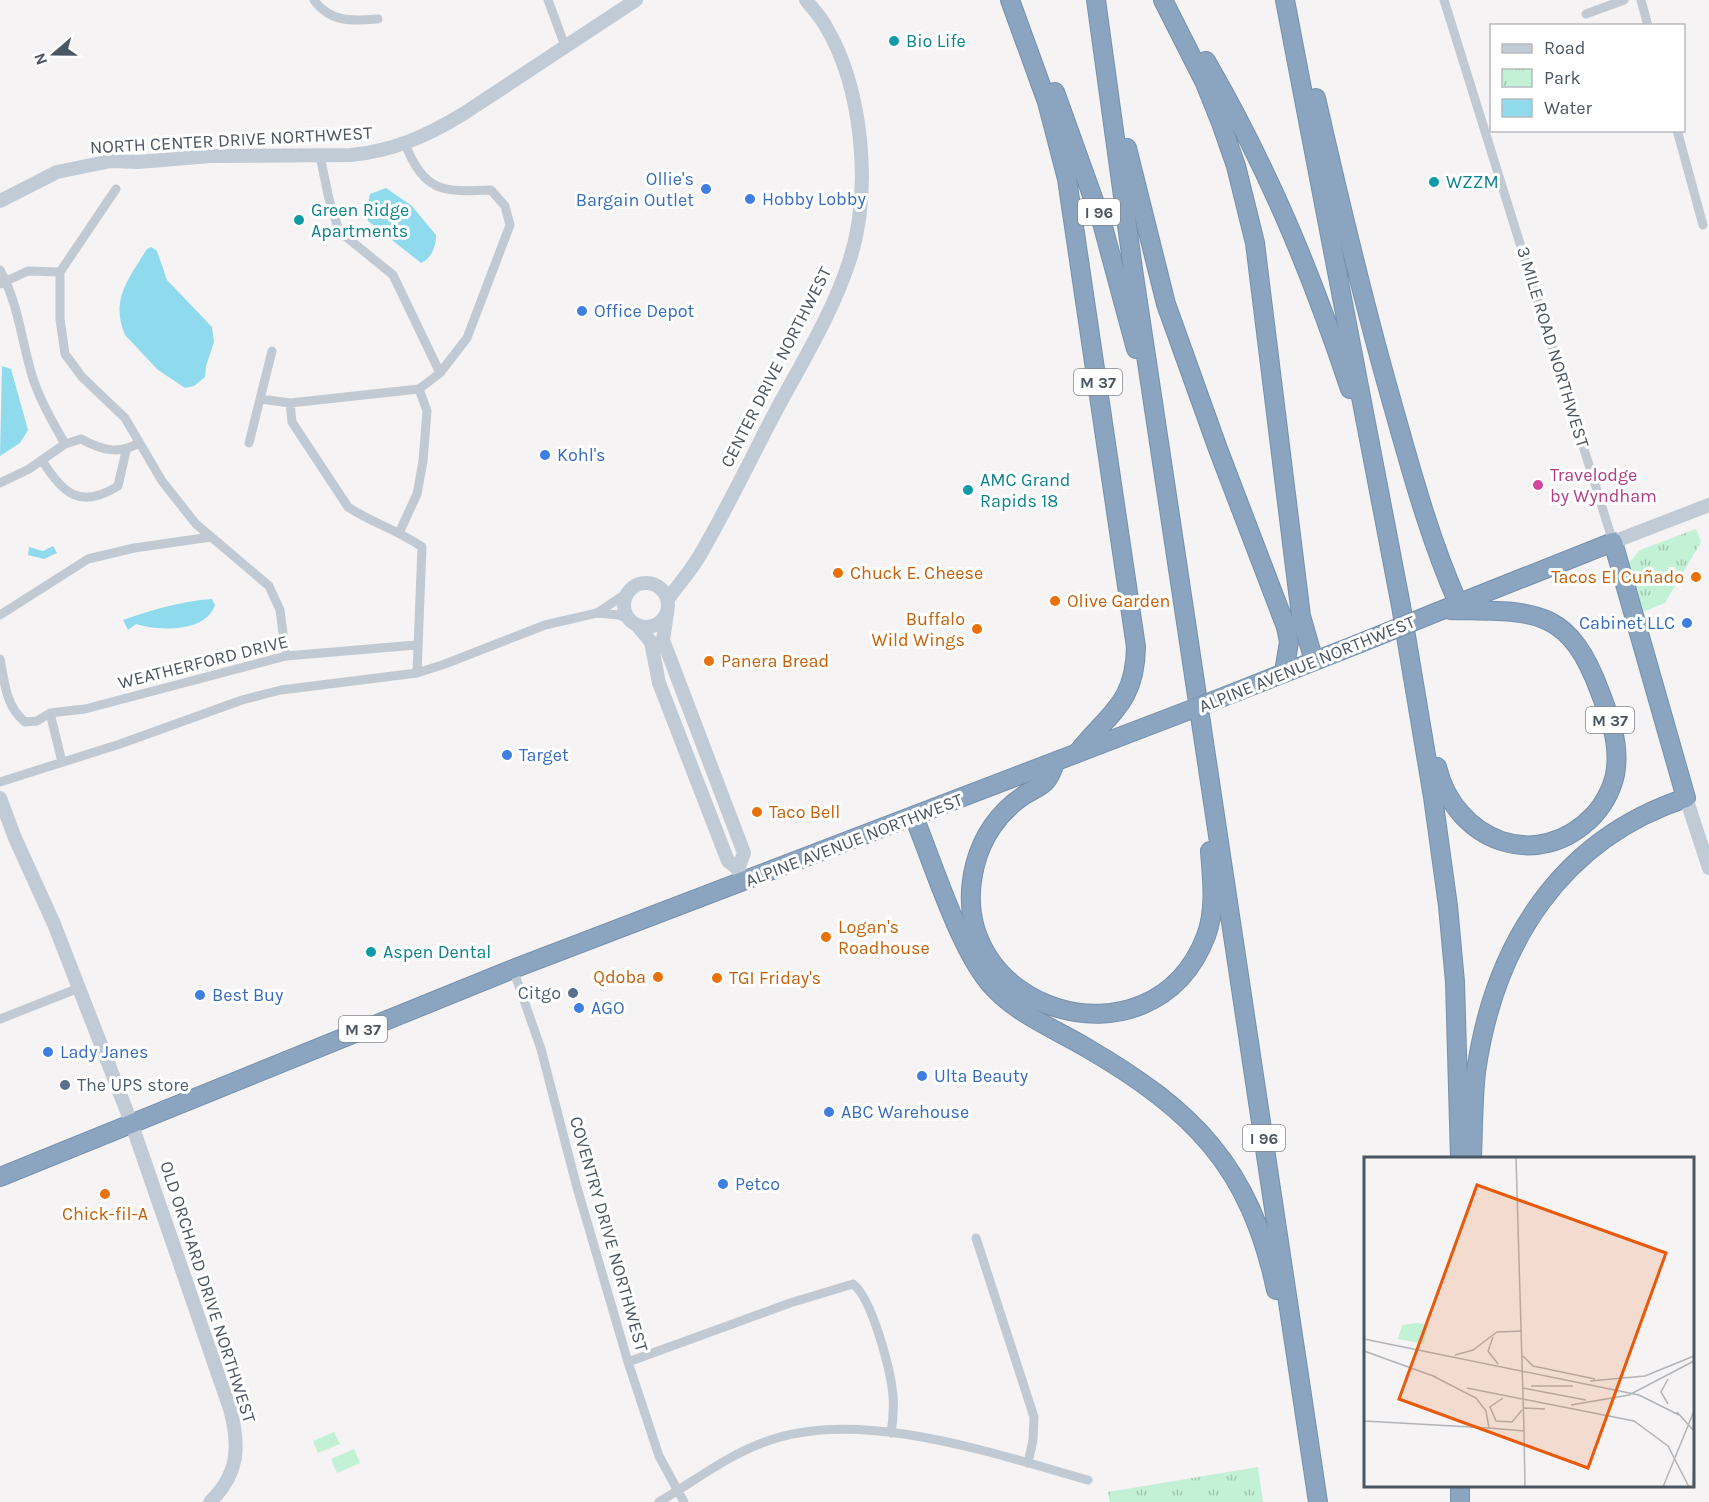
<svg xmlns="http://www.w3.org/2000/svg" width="1709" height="1502" viewBox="0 0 1709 1502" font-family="Karla,sans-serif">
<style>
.green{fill:#c3f1d5}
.park{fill:url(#park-tufts)}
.water{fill:#90daee}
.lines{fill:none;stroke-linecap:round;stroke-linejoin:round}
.highway-casing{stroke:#7690ad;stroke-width:20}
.street{stroke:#c1cad2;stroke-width:9}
.secondary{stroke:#c1cbd6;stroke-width:14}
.highway{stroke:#8ba5c1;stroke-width:18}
.highway-bridge-casing{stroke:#7690ad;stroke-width:20;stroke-linecap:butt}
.highway-bridge{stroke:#8ba5c1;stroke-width:18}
.culture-dot{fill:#0f9aa8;stroke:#fff;stroke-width:2}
.shop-dot{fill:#3f7fe0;stroke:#fff;stroke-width:2}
.hotel-dot{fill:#d1479c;stroke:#fff;stroke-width:2}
.food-dot{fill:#e8710a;stroke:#fff;stroke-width:2}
.service-dot{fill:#5c6f8a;stroke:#fff;stroke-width:2}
.labels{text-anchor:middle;stroke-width:6;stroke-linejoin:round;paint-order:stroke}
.shield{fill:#fff;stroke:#808990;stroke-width:1.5}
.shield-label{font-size:16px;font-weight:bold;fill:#4a5661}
.culture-label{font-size:18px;fill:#0d838f;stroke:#fff;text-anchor:start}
.street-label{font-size:18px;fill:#4a5661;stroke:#fff}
.shop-label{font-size:18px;fill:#366cbe;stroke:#fff;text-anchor:start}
.hotel-label{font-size:18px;fill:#b23c85;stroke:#fff;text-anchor:start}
.food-label{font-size:18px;fill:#c56008;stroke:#fff;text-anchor:start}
.service-label{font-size:18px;fill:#4e5e75;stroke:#fff;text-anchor:end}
.inset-road{fill:none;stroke:#b1b4b9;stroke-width:1.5}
.view{fill:#e8590c;fill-opacity:0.15;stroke:#e8590c;stroke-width:3}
.inset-edge{fill:none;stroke:#4a5661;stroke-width:3}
</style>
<defs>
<pattern id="park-tufts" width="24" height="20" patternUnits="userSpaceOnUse" patternTransform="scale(1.5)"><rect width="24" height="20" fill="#c3f1d5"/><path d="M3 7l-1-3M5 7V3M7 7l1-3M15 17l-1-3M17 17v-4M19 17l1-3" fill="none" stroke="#a0c6b0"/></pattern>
</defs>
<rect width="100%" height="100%" fill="#f5f3f3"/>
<path class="green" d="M334,1432l6,12 -22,9 -5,-12z
M354,1449l6,14 -23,10 -6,-14z"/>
<path class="park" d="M1696,529l5,13 -36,61 -25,10 -14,-47 14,-16z
M1258,1467l5,35h-153l-2,-10z"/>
<path class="water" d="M386,188l26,18 24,29c0,11 -4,23 -15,28l-53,-42 -2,-10 4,-17z
M151,247l6,4 10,29 45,47 2,15 -8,24 -1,11 -11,9 -9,2 -27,-18 -33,-35c-15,-35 4,-57 22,-86z
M2,366l9,3 17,61 -8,13 -20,13z
M53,546l4,7 -13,6 -16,-4 1,-8 14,4z
M212,599l3,6c-9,28 -57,26 -79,19l-8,6 -5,-10c29,-10 58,-19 89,-21z"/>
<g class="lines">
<defs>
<path id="highway" d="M1010,0l37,102 20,77 69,468c-1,56 -26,65 -58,105
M1096,0l37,269 185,1233
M1163,0l42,83 16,40 15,43 19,77 46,373 13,45
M1285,0l116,606 32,191 15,109 7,76 5,176
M1206,61c62,107 105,211 144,328
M1055,92l47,131 34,126
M1316,98c24,106 49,211 79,315 18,64 36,129 63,190
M1127,148l39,156 52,145 68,178 3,15 -5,30
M1442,610l171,-68 73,256c-125,41 -192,146 -210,274 -3,28 -3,58 -4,86
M1241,690l117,-46
M1056,761c-3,6 -5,15 -10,20 -5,6 -16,10 -23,15 -24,16 -41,41 -48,69 -36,145 177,212 231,71 10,-27 6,-57 4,-85
M1437,767c18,74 101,107 157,48 11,-12 21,-31 22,-48 3,-26 -7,-52 -16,-75 -32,-88 -69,-80 -150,-82
M914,817c19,46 46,134 78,169 25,28 63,43 95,62 106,62 163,118 189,242
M0,1177l513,-208 682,-261
M1460,1502v-16"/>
</defs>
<use href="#highway" class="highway-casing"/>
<path class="street" d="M314,0c17,23 38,21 64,19
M548,0l17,46
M1444,0l169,542
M1641,0l7,26
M1586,14l38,-14
M1677,130l26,95
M320,156l9,43 10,32 54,44 47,98
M116,189l-56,83v47l5,35 17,23 43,41 37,63 34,43 73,62 11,24 6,46
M0,270c18,33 21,67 31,102 7,25 21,49 34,72l-36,25 -29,14
M0,284l28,-13 32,1
M261,399l29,4 129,-14 21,-16 27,-35 43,-113 -5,-19 -14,-16c-48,2 -66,3 -86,-46
M290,403l2,19 56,85c24,16 50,23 74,40l-5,126
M249,443l23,-92
M65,444l16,-5c21,11 37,16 58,4
M42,460c20,33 38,50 76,26l8,-35
M400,531l17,-37 6,-33 4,-50 -8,-22
M597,613l22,2 12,5
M0,615l88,-56 46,-11 77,-11
M0,659c5,24 5,46 25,63l12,-1 13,-8
M62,762l-12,-49 35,-4 201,-53 130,-11
M0,782l120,-38 122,-44 39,-10 136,-17 28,-9 100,-39 52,-12 30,-20
M513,969l28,80 35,135 52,178 31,94 25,46
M0,1019l79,-31
M976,1238l58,179 -1,23 -5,23
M628,1362l162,-59 63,-19c19,14 38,87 40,112 1,13 0,25 -2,37
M659,1502c34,-20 66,-45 103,-59 94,-38 232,11 326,37"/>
<path class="secondary" d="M0,201l57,-29 54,-11 27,1 72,-6 141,-1c42,-4 76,-19 112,-41l173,-114
M1613,542l96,-37
M624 605a22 22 0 1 1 44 0a22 22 0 1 1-44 0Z
M668,599c10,-14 23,-28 32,-44 25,-43 47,-88 70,-133 27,-52 62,-106 80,-163 22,-69 13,-171 -25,-234 -5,-9 -13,-17 -19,-25
M667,613l-4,27 81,213 -6,16
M637,625l14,17 8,41 69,178 10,8 5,13
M0,798l15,40 39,86 77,198 99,287c10,37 9,65 -20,93
M1686,798l23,70"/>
<use href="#highway" class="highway"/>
<defs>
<path id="highway-bridge" d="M1358,644l84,-34
M1195,708l46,-18"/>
</defs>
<use href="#highway-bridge" class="highway-bridge-casing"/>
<use href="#highway-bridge" class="highway-bridge"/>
</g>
<g class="culture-dot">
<circle cx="894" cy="41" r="6"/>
<circle cx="1434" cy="182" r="6"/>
<circle cx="299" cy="220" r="6"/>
<circle cx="968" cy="490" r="6"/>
<circle cx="371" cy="952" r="6"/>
</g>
<g class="shop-dot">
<circle cx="706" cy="189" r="6"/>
<circle cx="750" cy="199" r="6"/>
<circle cx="582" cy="311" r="6"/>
<circle cx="545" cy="455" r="6"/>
<circle cx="1687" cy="623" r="6"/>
<circle cx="507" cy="755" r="6"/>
<circle cx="200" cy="995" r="6"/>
<circle cx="579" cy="1008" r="6"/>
<circle cx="48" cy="1052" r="6"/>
<circle cx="922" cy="1076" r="6"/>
<circle cx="829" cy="1112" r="6"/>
<circle cx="723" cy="1184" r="6"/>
</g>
<circle class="hotel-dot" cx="1538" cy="485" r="6"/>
<g class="food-dot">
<circle cx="838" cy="573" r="6"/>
<circle cx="1696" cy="577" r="6"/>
<circle cx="1055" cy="601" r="6"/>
<circle cx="977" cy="629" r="6"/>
<circle cx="709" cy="661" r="6"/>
<circle cx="757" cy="812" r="6"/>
<circle cx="826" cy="937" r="6"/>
<circle cx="658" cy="977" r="6"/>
<circle cx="717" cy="978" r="6"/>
<circle cx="105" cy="1194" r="6"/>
</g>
<g class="service-dot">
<circle cx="573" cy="993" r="6"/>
<circle cx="65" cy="1085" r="6"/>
</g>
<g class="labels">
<g class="shield">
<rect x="1078" y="199" width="42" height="26" rx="4.5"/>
<rect x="1074" y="369" width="48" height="26" rx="4.5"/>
<rect x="1586" y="707" width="48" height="26" rx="4.5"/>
<rect x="339" y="1016" width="48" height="26" rx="4.5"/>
<rect x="1243" y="1125" width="42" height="26" rx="4.5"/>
</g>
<g class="shield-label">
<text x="1099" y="218">I 96</text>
<text x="1098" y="388">M 37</text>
<text x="1610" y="726">M 37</text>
<text x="363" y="1035">M 37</text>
<text x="1264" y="1144">I 96</text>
</g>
<g class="culture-label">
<text x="906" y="47">Bio Life</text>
<text x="1446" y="188">WZZM</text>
<text x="311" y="216">Green Ridge<tspan x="311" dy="21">Apartments</tspan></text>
<text x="980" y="486">AMC Grand<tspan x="980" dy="21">Rapids 18</tspan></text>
<text x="383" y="958">Aspen Dental</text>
</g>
<g class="street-label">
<text transform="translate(231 140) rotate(-3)" y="6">NORTH CENTER DRIVE NORTHWEST</text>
<text transform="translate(1553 347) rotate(73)" y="6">3 MILE ROAD NORTHWEST</text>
<text transform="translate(776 367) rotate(-63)" y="6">CENTER DRIVE NORTHWEST</text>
<text transform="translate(203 662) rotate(-14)" y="6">WEATHERFORD DRIVE</text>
<text transform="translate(1307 664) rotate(-22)" y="6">ALPINE AVENUE NORTHWEST</text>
<text transform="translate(854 840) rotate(-21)" y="6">ALPINE AVENUE NORTHWEST</text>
<text transform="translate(609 1234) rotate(74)" y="6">COVENTRY DRIVE NORTHWEST</text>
<text transform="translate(208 1292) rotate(72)" y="6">OLD ORCHARD DRIVE NORTHWEST</text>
</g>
<g class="shop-label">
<text x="694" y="185" text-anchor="end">Ollie's<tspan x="694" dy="21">Bargain Outlet</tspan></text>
<text x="762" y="205">Hobby Lobby</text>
<text x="594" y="317">Office Depot</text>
<text x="557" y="461">Kohl's</text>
<text x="1675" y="629" text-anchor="end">Cabinet LLC</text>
<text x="519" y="761">Target</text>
<text x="212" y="1001">Best Buy</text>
<text x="591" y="1014">AGO</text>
<text x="60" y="1058">Lady Janes</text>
<text x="934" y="1082">Ulta Beauty</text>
<text x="841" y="1118">ABC Warehouse</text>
<text x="735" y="1190">Petco</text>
</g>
<g class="hotel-label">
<text x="1550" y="481">Travelodge<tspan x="1550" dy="21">by Wyndham</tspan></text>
</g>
<g class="food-label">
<text x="850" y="579">Chuck E. Cheese</text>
<text x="1684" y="583" text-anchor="end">Tacos El Cuñado</text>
<text x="1067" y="607">Olive Garden</text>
<text x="965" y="625" text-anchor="end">Buffalo<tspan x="965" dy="21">Wild Wings</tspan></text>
<text x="721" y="667">Panera Bread</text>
<text x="769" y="818">Taco Bell</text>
<text x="838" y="933">Logan's<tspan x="838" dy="21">Roadhouse</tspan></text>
<text x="646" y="983" text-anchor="end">Qdoba</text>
<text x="729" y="984">TGI Friday's</text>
<text x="105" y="1220" text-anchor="middle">Chick-fil-A</text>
</g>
<g class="service-label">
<text x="561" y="999">Citgo</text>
<text x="77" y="1091" text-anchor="start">The UPS store</text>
</g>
</g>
<g transform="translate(1364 1157)">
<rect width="330" height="330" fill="#f5f3f3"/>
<path d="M52,166l12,1 -4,20 -26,-5 4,-14z" fill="#c3f1d5"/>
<path class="inset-road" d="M126,0h73M129,180l-5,14 10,13M0,182l275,56 40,20M0,194l72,26M91,198l18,-5 24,-18 25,-1M159,199l10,10 62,13M69,219l43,22 10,13 3,17 35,3 -8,-274M226,224l55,-5 49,-20M167,229h42M103,231l167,33 34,25 21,41M159,231l63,12M139,241l-13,9 6,14 16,1 10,-12M304,247l-7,-12 7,-13M207,248l58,-10 65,-34M160,251l21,1M313,255l17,19M0,264l125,7M160,274l1,56M299,330l31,-76M329,330l1,-37"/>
<path class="view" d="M113,28l189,68 -78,215 -189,-69z"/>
<rect width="330" height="330" class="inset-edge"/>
</g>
<rect x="1490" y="24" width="195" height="108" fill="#ffffff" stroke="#b7bbc0" stroke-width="1.5"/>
<rect x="1502" y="44" width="30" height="9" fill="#c1cbd6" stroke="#b7bbc0" stroke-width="1.5"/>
<text x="1544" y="54" font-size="18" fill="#4a5661">Road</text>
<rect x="1502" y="69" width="30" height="18" fill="url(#park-tufts)" stroke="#b7bbc0" stroke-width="1.5"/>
<text x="1544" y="84" font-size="18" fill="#4a5661">Park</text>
<rect x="1502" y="99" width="30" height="18" fill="#90daee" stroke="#b7bbc0" stroke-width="1.5"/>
<text x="1544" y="114" font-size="18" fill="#4a5661">Water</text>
<g transform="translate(54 54) rotate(250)" stroke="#ffffff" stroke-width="4.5" paint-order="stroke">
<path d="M0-4.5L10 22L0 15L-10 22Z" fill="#4a5661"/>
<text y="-9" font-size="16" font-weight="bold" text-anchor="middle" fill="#4a5661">N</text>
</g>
</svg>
